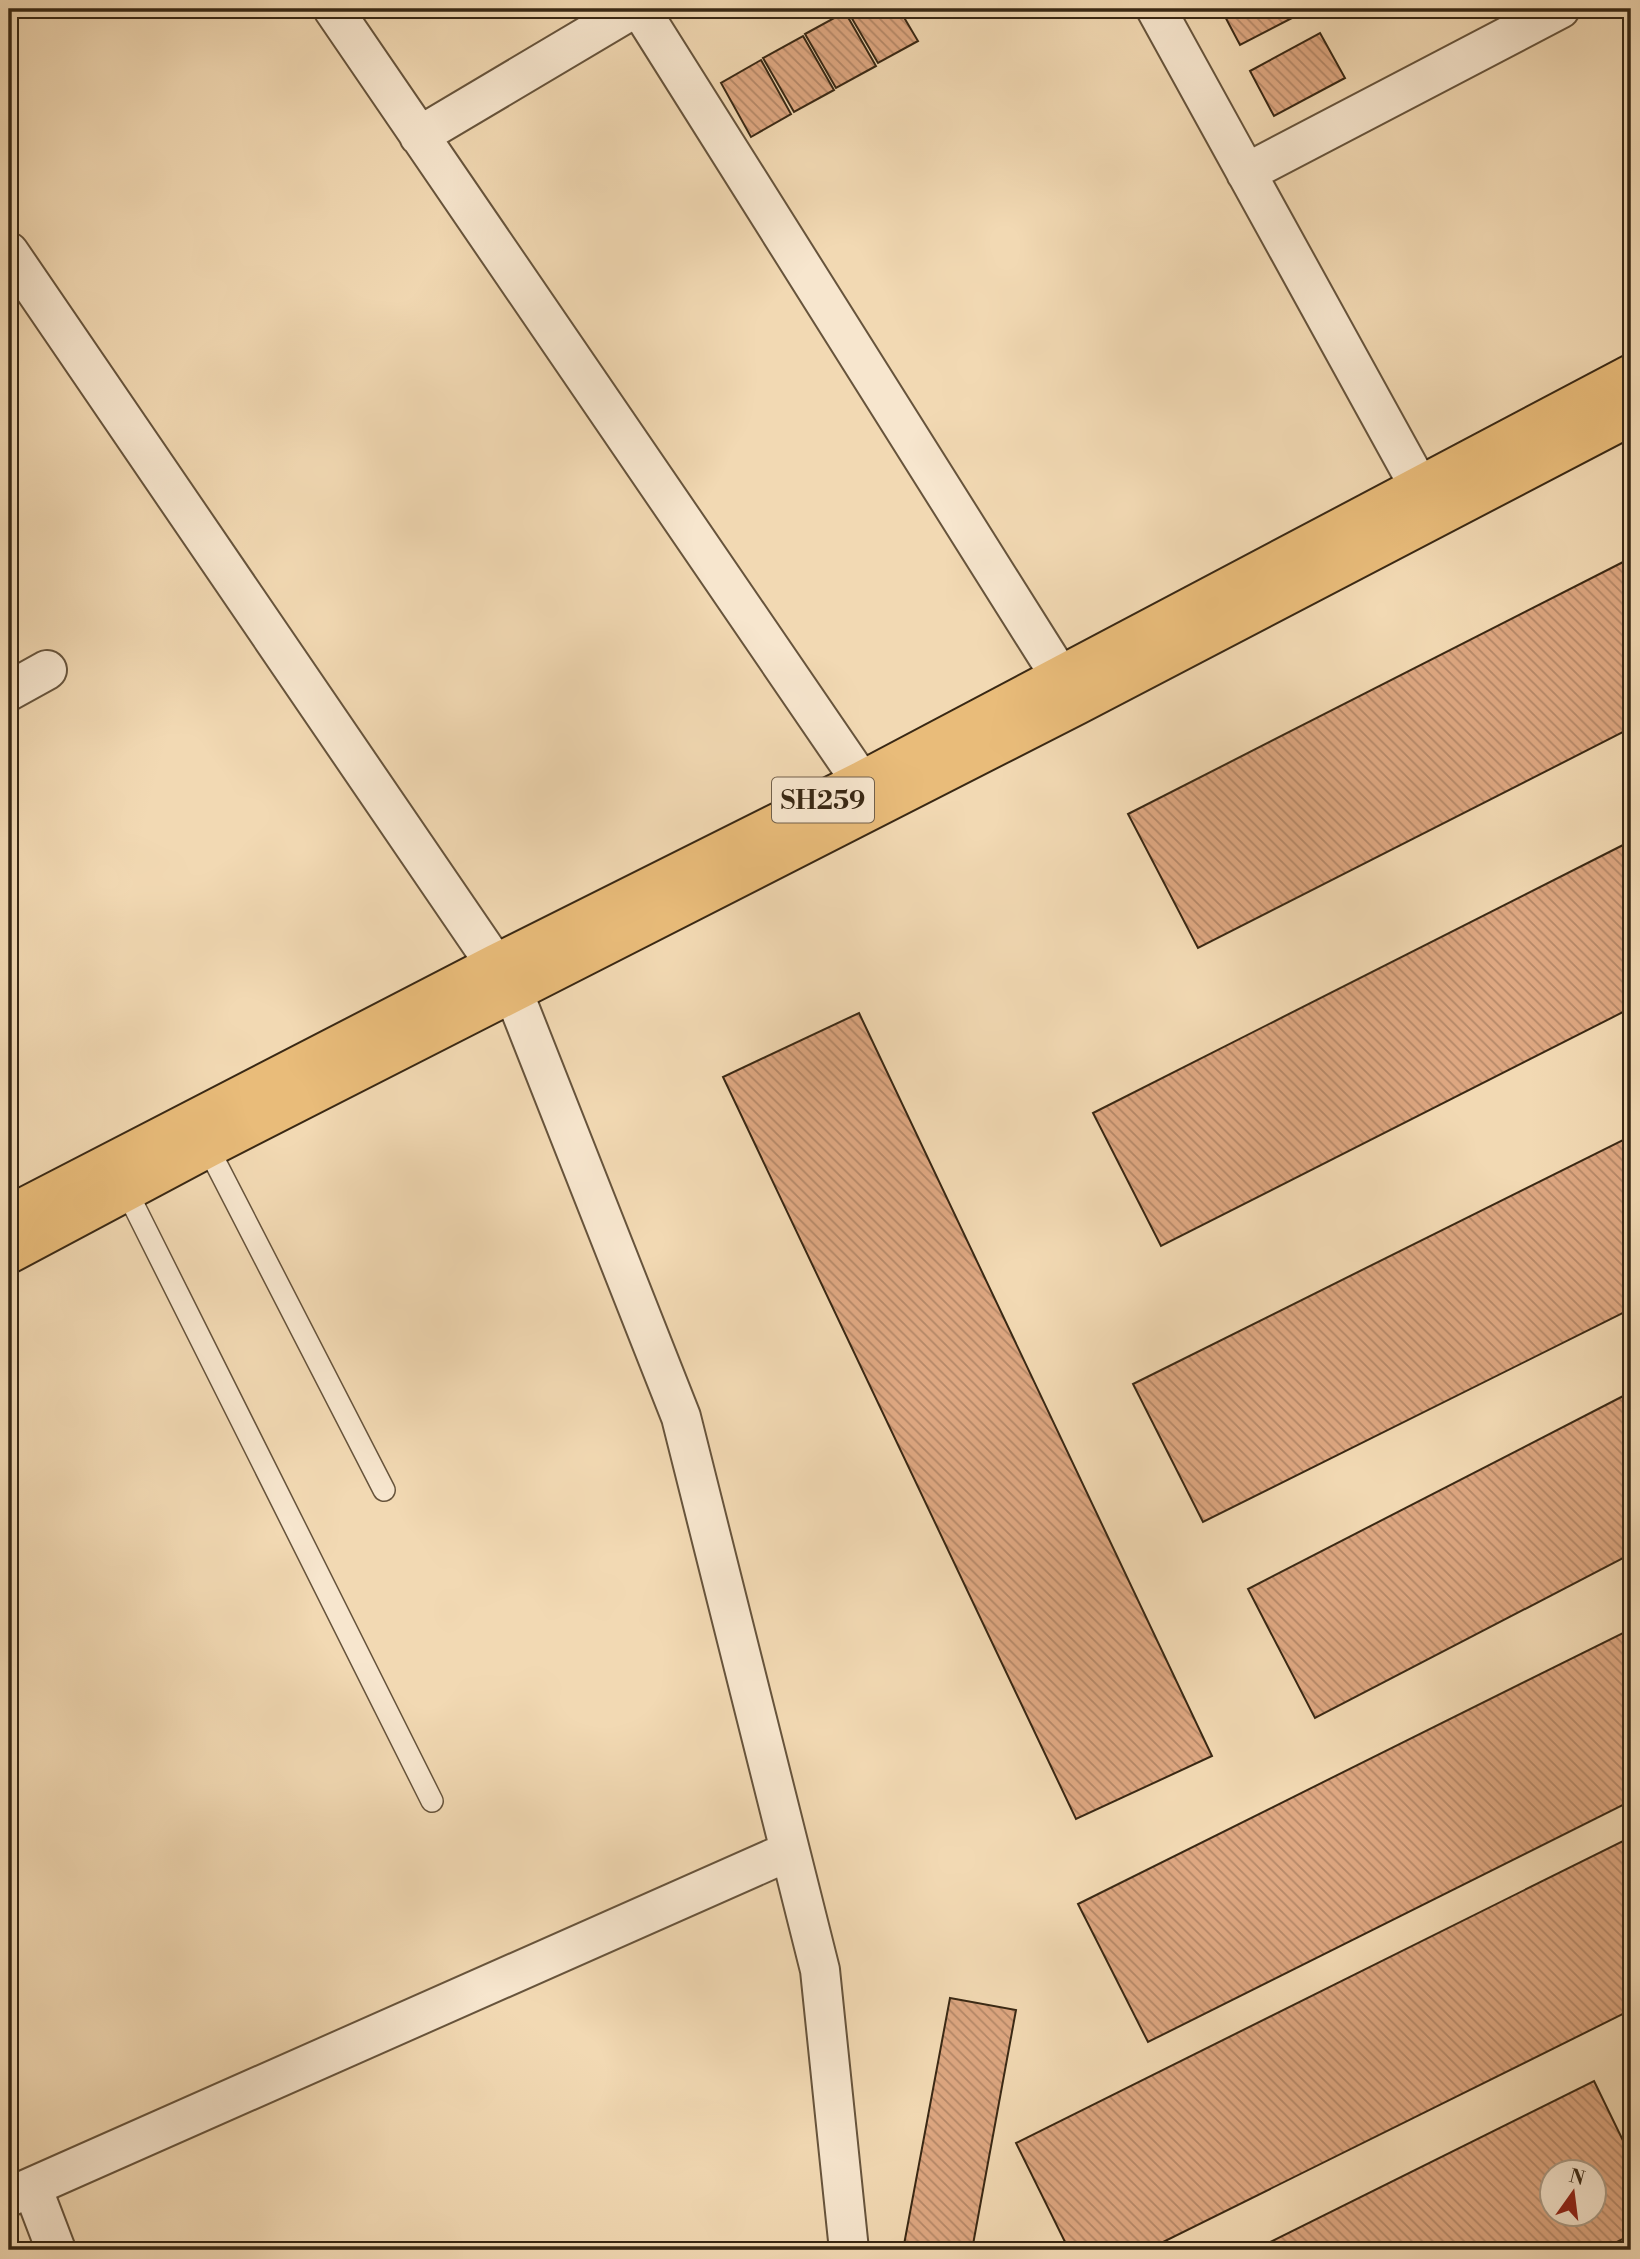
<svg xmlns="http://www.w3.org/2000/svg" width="1640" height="2259" viewBox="0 0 1640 2259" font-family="'Libre Bodoni',serif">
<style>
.building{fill:url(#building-back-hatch);stroke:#392814;stroke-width:2;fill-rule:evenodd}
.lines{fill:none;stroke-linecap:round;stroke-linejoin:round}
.lane-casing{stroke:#67543c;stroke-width:24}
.street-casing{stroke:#67543c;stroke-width:42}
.primary-casing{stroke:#392814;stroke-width:42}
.lane{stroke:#f7e6ce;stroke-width:21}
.street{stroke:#f7e6ce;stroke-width:38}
.primary{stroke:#e9bc7a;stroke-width:38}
.labels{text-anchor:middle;stroke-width:6;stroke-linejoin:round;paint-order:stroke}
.shield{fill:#f7e6ce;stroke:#72614c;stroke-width:2}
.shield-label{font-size:26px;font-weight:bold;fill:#392814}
</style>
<defs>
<pattern id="building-back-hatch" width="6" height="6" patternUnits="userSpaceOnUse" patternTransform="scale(1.75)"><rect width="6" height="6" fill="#dea781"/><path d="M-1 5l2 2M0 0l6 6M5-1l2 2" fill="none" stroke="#b58868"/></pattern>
</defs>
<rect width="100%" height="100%" fill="#f2d9b3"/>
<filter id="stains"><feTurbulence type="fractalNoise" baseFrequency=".00286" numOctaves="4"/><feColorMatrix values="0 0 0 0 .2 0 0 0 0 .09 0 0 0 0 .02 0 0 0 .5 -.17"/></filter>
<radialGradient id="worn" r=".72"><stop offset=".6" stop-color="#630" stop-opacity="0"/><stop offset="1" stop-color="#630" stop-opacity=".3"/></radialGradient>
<path class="building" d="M849,9h50l19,32 -40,22 -31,-53z
M1221,9h66l5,9 -52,27z
M845,12l31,54 -40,22 -31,-54z
M1320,33l25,45 -71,38 -24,-45z
M803,36l31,54 -40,22 -31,-54z
M761,60l30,54 -40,23 -30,-54z
M1631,558v170l-433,220 -70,-134z
M1631,841v167l-470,238 -68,-133z
M859,1013l353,743 -136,63 -353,-742z
M1631,1136v173l-428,213 -70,-138z
M1631,1392v162l-316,164 -67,-129z
M1631,1629v172l-483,241 -70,-138z
M1631,1837v173l-484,240h-78l-53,-107z
M950,1998l66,12 -44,240h-69z
M1594,2081l37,76v78l-30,15h-347zM1552,2172h42v42h-42z"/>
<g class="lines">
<defs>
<path id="lane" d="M208,1148l176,342
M127,1192l305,609"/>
<path id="street" d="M333,9l528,772
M640,9l420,667
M1156,9l263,477
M419,136l214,-127
M1246,173l314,-164
M9,252l486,712
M9,691l38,-21
M514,994l167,423 139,553 29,280
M32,2187l24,63
M9,2197l781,-346"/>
<path id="primary" d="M9,1215l486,-251 366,-183 770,-407
M9,1254l199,-106 869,-443 554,-289"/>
</defs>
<use href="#lane" class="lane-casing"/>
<use href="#street" class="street-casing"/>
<use href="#primary" class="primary-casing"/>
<use href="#lane" class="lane"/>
<use href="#street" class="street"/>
<use href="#primary" class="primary"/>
</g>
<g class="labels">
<rect class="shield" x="772" y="777.5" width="102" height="45" rx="5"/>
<g class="shield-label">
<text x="823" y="809">SH259</text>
</g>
</g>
<rect width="1640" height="2259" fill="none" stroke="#f2d9b3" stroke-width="35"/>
<rect x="10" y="10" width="1619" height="2238" fill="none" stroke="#392814" stroke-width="3.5"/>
<rect x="18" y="18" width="1605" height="2224" fill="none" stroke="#392814" stroke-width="2"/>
<g transform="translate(1573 2193) rotate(14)"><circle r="33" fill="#f7e6ce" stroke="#ab9a84" stroke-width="2"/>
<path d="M0-5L12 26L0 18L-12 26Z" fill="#8f2418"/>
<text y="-10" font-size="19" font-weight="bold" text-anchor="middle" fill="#392814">N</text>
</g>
<rect width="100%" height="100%" filter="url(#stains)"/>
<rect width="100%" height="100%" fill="url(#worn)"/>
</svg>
